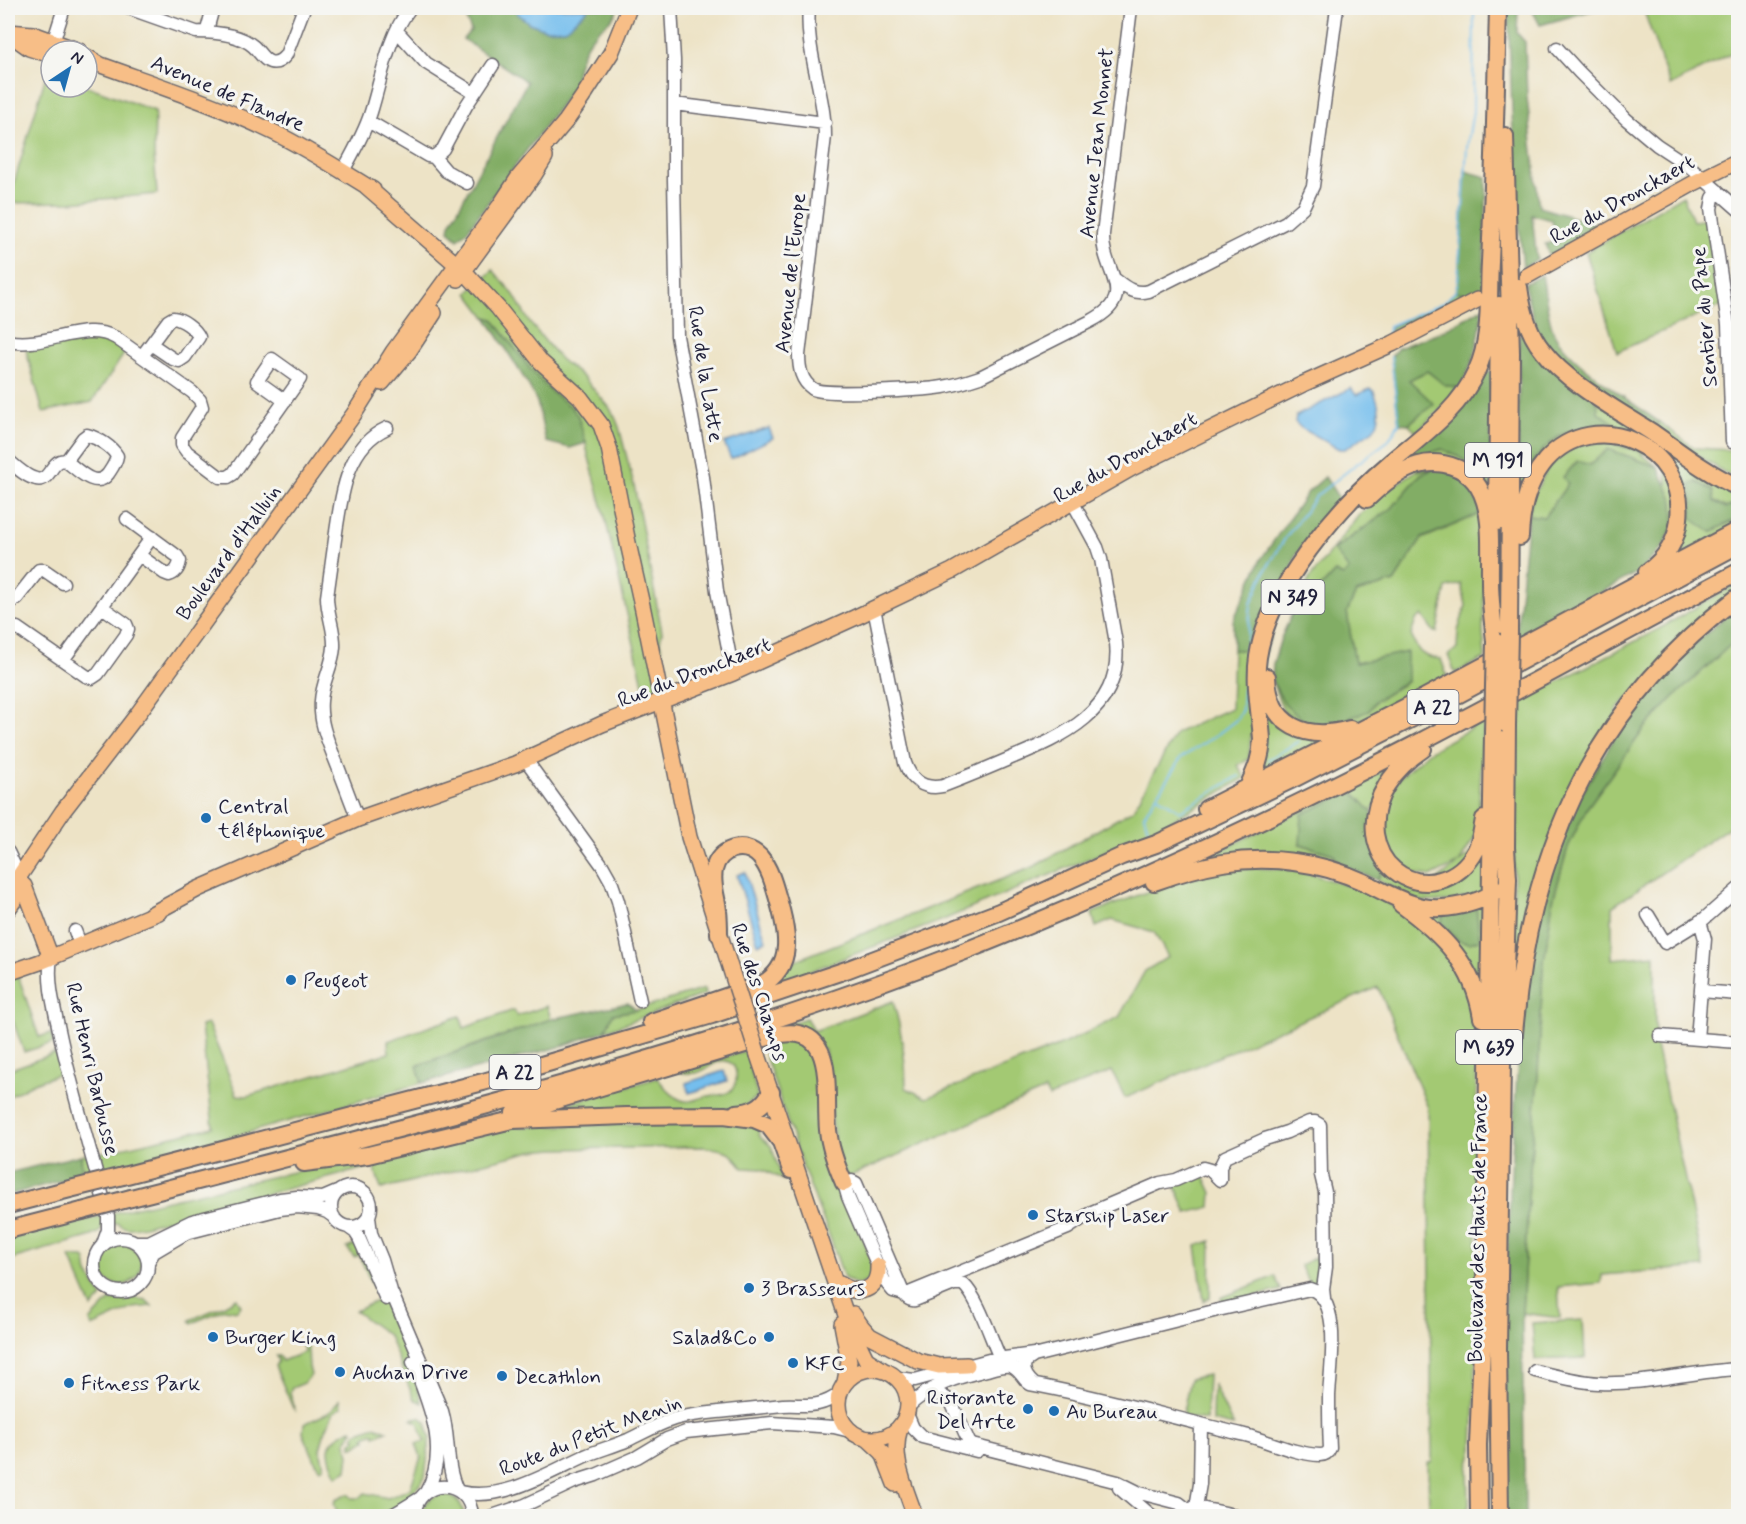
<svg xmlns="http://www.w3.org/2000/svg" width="1746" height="1524" viewBox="0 0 1746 1524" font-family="Mynerve,sans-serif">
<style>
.green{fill:#a3c973;stroke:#627657;stroke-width:1.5}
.forest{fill:#82ad65;stroke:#526850;stroke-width:1.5}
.water{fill:#74beed;stroke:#4b7094;stroke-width:1.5}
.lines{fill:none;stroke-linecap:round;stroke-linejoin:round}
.stream{stroke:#74beed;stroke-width:2}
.minor-casing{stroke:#69666c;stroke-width:15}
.major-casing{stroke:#69666c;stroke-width:18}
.highway-casing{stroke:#69666c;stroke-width:20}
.minor{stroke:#fff;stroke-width:12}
.major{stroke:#f7be87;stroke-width:15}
.highway{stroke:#f7be87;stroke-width:16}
.major-bridge-casing{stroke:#69666c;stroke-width:18;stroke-linecap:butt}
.highway-bridge-casing{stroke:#69666c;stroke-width:20;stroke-linecap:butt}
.major-bridge{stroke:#f7be87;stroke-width:15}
.highway-bridge{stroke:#f7be87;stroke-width:16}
.poi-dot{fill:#1f6fb2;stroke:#f6f6f2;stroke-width:2}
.labels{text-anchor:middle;stroke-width:6;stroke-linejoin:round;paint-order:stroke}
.shield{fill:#f6f6f2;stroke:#626272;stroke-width:1.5}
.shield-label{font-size:20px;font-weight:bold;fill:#22223b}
.street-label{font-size:21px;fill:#22223b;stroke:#f6f6f2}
.poi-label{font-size:21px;fill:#22223b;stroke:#f6f6f2;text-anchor:start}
</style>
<rect width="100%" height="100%" fill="#f6f6f2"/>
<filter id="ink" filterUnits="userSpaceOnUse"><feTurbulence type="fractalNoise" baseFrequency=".0167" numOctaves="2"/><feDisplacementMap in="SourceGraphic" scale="12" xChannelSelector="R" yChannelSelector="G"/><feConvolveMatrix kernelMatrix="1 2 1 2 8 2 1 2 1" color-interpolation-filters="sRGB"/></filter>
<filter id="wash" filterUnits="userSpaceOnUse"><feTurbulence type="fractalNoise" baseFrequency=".008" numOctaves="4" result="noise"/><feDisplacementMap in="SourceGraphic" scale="24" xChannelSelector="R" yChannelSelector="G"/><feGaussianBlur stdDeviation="1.35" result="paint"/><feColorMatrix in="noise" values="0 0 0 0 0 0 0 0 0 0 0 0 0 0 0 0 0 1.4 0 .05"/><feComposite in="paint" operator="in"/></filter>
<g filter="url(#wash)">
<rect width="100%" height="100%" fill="#ede3c6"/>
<path class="green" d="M1643,8h95v42l-68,36z
M47,72l4,2v13l36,-1 68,25 -1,43 3,40 -87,8 -62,1z
M1683,195l10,26 16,-2 15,85 -107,48 -31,-100z
M493,270l21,25 16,28 30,36 24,19 25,29 6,10 4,10 15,58 28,147 -2,9 8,50 -22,6 -42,-184 -17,-63 -1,-7 -15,-36 -20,-15 -20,-22 -38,-51 -7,-2 -18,-24z
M1455,292l28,3 -92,44v-12l53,-23z
M97,337l12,2 17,12 -34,51 -49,10 -17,-62 54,-11z
M1427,371l18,14 15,3 -15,17 -29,27 -7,-8 24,-20 -24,-24z
M1597,401l141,90v12l-12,5 -36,-23 3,18 18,29 27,-14v6l-60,33 -5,-7 -8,-91 -87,-25 -60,64v-28l7,7c21,-41 47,-54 93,-51l-20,-14z
M1659,422l36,26 37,2 3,14h3v17l-84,-53z
M1608,441l26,7 24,19 -50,-18 -18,16 -13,-4 -13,15 4,8 -24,33 -16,-2 5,-19 16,-30 28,-21z
M1412,449l9,7 21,-7 27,13 14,13 8,-4 -1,26 -19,-25 -80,-5z
M1437,468l-16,6 -29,34 -58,41 15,21 -6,6 -8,-4 -30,32 -13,10 18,-36 49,-63 24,-22 33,-22z
M1482,513l3,31 -2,87 2,27 -30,15 -7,-18 9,-6 1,-18 8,-26 -5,-21 -15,4 -9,44h-3l-12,-17 -6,5 -5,15c7,17 10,22 30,24l6,17 -85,43 -19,7h-38l-22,-16 -11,-29 97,30 6,-10 32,-19 -52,-19 -8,-51 9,-19 38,-11 28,-43z
M1738,583v8l-120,117 -105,289 2,-293 142,-74z
M1738,640v181l-126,86v52l43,-4v86l49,226 -102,8 -1,8 -43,4 2,31 -38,-5 7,-132 9,-106 5,-107 10,-68 15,-53 19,-39 57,-79 29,-31 55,-51z
M1233,650h13l-3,47 8,1 4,33 -4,3 -2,25 -11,6 7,13 -91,53 -211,89 -164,63 -2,-4 11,-13 11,-7 234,-92 100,-57 43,-77 55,-25z
M1266,702l60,37 -63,36z
M1484,721l-6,98 -3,18 -16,26 -27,13 -17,-2 -19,-10 -13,-22 -2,-27 3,-9 15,-28 31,-27z
M1396,763l-24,49 -72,32 33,10 9,12 -126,-8 1,-6 163,-80z
M1483,844l1,49 -36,9 -30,-1 -41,-21 7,-12 43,20z
M1253,868l31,1 27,5 57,18 25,14 24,17 48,54 11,41 1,163 -1,179 -3,89 -5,19 1,37 -5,11h-35v-1l-1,-52 4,-1 -4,-354 -50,-121 -253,111 -13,-27 -63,26 -4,-7 -199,88 -11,-31 -10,-97 -48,-22 29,-10 8,13 79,-30c9,30 13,57 13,87l20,10 135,-53 58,-28 26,-46 23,-14 -14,-25 -42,-12 -16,7 -4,-14 78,-30 59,-14z
M1484,905l-2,85 -53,-75 13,-1v9l16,17 11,3 11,-4 -4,-32z
M18,975l21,62 13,-4 1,10 -29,9 -16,-45v-28z
M704,989l1,5 -100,37 7,-17 24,-4z
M547,1006l4,13 -133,46 4,18 -207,59 -133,33 -1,-20 5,-1 1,2 126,-29 -12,-101 7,-2 29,71 10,1 142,-43 -1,-12 72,-25 4,12 50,-18 3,6z
M790,1039l20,8 7,12 5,58 52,153 -5,11 -12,4 -13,-7 -13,-38 -29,-75 -40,-119z
M750,1049l-1,13 9,37 -3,-1 -14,11 -207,4 123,-35c8,9 19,25 33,23 6,-1 12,-4 18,-5 8,-1 16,0 22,-5 9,-7 9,-27 -4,-30 -10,-2 -20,10 -30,12 -5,1 -12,0 -18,-1z
M56,1053l6,20 -28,10 -26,14v-27z
M740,1121l17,3 3,13 11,9 12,34 -21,-11 -19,-1c-13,-18 -18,-19 -40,-21l-148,2 -23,2 -151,38 -7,-23 -230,60c-11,2 -18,5 -26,-3l-16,4 -2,5 -8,4 -84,24v-21l129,-32 165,-37 206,-43z
M1203,1173l9,20 -1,14 -24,6 -12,-28z
M1211,1241l-1,57 -6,3 -8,-55z
M99 1264a21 21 0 1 1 42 0a21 21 0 1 1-42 0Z
M359,1243l49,113 14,47 -8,-4 -25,-63 -34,-25 24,-11 -20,-45 -5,2 -7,-9z
M1321,1255v22l-4,5 -8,1 -9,-18z
M70,1257l14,1 2,2 2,14 14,23 -10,11z
M1275,1276l6,14 -59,14 -1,-6z
M131,1297l13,3 1,-1 7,7 -19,2 -41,19 -2,-6 19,-20z
M237,1298l4,8 -4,5 -12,-2 -33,14 -2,-3 33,-14z
M1583,1320l2,38 -50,2 -3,-37z
M306,1344c5,12 0,17 5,31l-7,8 -12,5 -2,4 5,18 -2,-2 -18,-42 3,-5 -2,-5h3l3,5 23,-9 -3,-7z
M1208,1375l-2,45 -24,-4 8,-37z
M1213,1384l20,42 -21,-5z
M339,1400l2,7 -8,6 -9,22 -4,14 4,18 -4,2 -3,-4 -14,-32 1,-9 24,-11 4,-3z
M420,1417l6,5 4,15 -5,40 -19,25 -27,14h-40l-5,-12 1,-4 13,-6 4,4h8l5,-5 23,5 22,-9 11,-32 -5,-13 9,-3 -7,-19 -6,-2 2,-2z
M375,1426l12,5 -12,5 -1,-3 -9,4 1,3 -12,7h-2v-5l3,-1 1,-3 -2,-1 2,-4z
M352,1429l1,1 -7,12 3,13 -2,15 -10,6c-12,-26 -13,-35 15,-47z
M442,1494c13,2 21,8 22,22h-42c0,-12 7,-19 20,-22z"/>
<path class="forest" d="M469,8h47l1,5 12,10 16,6h20l22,-19 1,-2h30c-4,13 -17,18 -25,28 -10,11 -18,34 -18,49l-108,146 -9,8 -9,-8 1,-7 77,-142 -64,-43 8,-9 -4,-9z
M1531,8h70l-61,17z
M1518,9l-1,24 8,9 2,55 12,110 57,17 2,6 -48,27 -5,-13 12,-3 -5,-21 -20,-5 5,45 -14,7 -8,-83 -7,-174z
M1465,171l22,6 -4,118 -28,-3 3,-11z
M1542,275c3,15 6,45 12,58 13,28 79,70 105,89l-5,6 -89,-62 -28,-34 -13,-48z
M1483,308c-4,32 -7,51 -23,80l-15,-3 -18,-14 -18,9 25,24 -26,20 -9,-1 -8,-66 7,-9 43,-16z
M486,317l7,2 38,51 20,22 20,15 7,9 8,27 -16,5 -24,-6 -9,-40 -8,-16z
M1526,334l71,67 1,11 21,14c-47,-3 -72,9 -95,51l-3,1 -3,-8 1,-135z
M1491,372v99l-8,4 -14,-13 -27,-13 -22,7 -7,-4 67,-78z
M1608,449l50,18 15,33 1,23 -9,21 -25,27 -124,68 12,-124 16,2 24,-33 -5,-7 15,-16 12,4z
M1437,468c28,8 35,19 45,45l-60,25 -28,44 -38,11 -9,19 8,51 52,-11v29l-32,20 -6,10 -38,14 -24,-2 -21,-17 -14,-25 1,-17 8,-26 11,-24 13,-10 30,-32 8,4 6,-6 -15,-20 58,-42 29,-34z
M1325,477l15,23 -17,19 -27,36 -45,143h-8l3,-48h-13v-29l28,-62 46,-66z
M1696,481l17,10 1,10 12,7 12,-5v15l-27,14 -20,-14 2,-15 -3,-18z
M1738,605v35l-10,7 -55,51 -29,31 -57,79 -19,39 -15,53 -10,68 -5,107 -9,106 -7,132 3,203h-21l1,-215 7,-148 5,-79 4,-49 10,-71 20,-85 23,-61 47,-82 55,-65z
M1352,791l20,21 12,56 -7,12 -35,-14 -9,-12 -33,-10 2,-30z
M1476,907l4,33 -11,3 -10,-2 -17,-18v-9z
M628,1003l8,7 -23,4 -8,17 -46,16 -137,36 -5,-17 134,-47z
M81,1155l1,20 -74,20v-22z"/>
<path class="water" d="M516,8h72l-1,2 -22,19h-20l-16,-6 -12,-10z
M1351,388l5,7 14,-6 3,1c6,12 10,29 0,40l-28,19h-6l-38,-21 -6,-6 1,-6z
M769,428l4,10 -42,21 -7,-16z
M745,872l21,69 -8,3 -21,-69z
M724,1071l3,10 -38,12 -3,-10z"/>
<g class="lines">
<path class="stream" d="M1388,337l1,-11 54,-23 12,-11 3,-11 9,-134 6,-36 1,-103
M1268,760l31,-19
M1156,795l24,16 59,-35
M1148,829l-4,-14 37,-57 37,-24 18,-14 6,-10 4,-60 5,-46 14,-33 21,-34 31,-42 41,-32 30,-22 11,-18 -8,-66"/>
</g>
</g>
<g filter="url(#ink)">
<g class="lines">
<defs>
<path id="minor" d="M128,8l68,24c17,0 43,2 57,14 6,5 10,14 17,16 7,2 12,-2 16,-7l18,-47
M671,8l3,52v119l3,157 26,141 14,114 16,82
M809,8c-4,43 16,85 16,128l-26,219c0,13 2,26 14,34 11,7 112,1 130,-2 13,-2 25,-6 37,-10l111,-56c50,-26 10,-48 12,-87l28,-226
M207,30l6,-22
M397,31l29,32 48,30
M1557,48l22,24 47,47 31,26 32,21 49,43
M51,49l13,-41
M674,104l151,19
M368,121l60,35 6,1 12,14 21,12
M434,157l9,-8 23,-43 27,-41
M343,171c10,-18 22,-39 28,-59 11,-35 16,-74 39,-104
M1718,191l-5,7 -2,11 17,115 4,118
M1116,280c10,8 19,15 33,11l137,-69 17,-15 10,-21 24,-178
M8,341c38,8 76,-21 108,-3l76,54 8,8 2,7 -20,31v7l5,7 33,25h8l5,-3 67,-95 -28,-20 -15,22 28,20
M142,356l26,-35 5,-3c9,1 22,10 26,19l-14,20 -6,4 -6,-2 -22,-15
M87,435c11,3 25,12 30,21 -1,7 -5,12 -9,18 -12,16 -30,-4 -42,-13l17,-23z
M8,460c7,6 18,17 28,19 15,4 15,-22 30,-18
M127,519l50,37 3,5c-1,6 -4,12 -11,14l-5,-2 -25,-18
M8,604l9,-6 22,-28h5l19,13
M874,608l31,155c6,17 19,27 38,23 23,-9 45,-18 68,-28 51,-21 112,-47 105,-115l-15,-84 -4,-12 -25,-46
M8,627l9,1 69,48 6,2 6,-4 28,-39 2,-6 -2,-5 -24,-17
M63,660l89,-123
M526,760l76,105 9,16 7,20 22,100
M358,819c-7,-17 -13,-34 -20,-52 -8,-21 -19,-43 -17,-66 1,-19 12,-36 13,-54 1,-17 -7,-33 -7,-50 3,-22 6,-44 9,-65 6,-39 11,-86 51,-104
M8,852l16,34c-8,2 -13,-5 -16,-11
M1648,915l17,28 39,-24 34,-30
M75,931l5,13
M51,958c-4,23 3,49 8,72 13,63 33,124 49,186v14l-5,14
M1701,991l37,3
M1660,1036l78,6
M1697,1039l8,-100 -5,-18
M1220,1180v-13l5,-10 40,-18 22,-7 22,-10h6l5,3 1,50 4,17 1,75 -3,22 1,9
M331 1207a20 20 0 1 1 40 0a20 20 0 1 1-40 0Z
M369,1217l2,16 11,27 9,31 51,120c8,26 3,54 15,79
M348,1227l7,5 4,6 27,61
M94 1265a27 27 0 1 1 54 0a27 27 0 1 1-54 0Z
M136,1242h13l43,-21 88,-22 17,-2 26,1 14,-6
M148,1262l6,-10 32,-19 94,-24 17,-2 21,2 9,3 7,5
M1000,1358c-9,-19 -22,-61 -37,-74h-9l-39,16c-7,1 -10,-4 -13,-10l-46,-107 -4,-2 -8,2 4,14 36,83 9,11 11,3 5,-1 159,-65 24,-16 68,-29 16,-3 27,-12 7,2 10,10
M413,1362c15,41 38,87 13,130
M1535,1371c21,5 43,11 64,12 47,2 93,-12 139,-14
M897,1378l18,2 74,-20 45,-6
M926,1392c12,1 19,3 26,12l17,38 3,3 146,37 22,11 39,10 9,7
M908,1407c22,-22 50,-30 79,-37 7,-2 16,-5 23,-4 10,2 12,13 20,18 72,13 144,34 215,51 24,6 49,19 75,20 6,0 8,-2 10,-7 -1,-17 -1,-35 -1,-52 1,-25 14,-98 -19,-107l-92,21 -184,46 -9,6c-3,9 3,17 9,22
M907,1414l6,14 9,9 55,14
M1119,1488l33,28
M460,1492c43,10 88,-19 125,-36 14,-6 29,-10 43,-16 15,-7 30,-16 46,-21 18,-5 36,-6 54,-8 19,-2 37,-4 55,-6 23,-1 36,4 56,-11
M1196,1507l4,-23 1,-60
M1190,1509c7,-2 8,-1 15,0 13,3 17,2 30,7
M391,1516l28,-17
M414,1516c3,-39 56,-39 58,0
M492,1516l33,-11 49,-23 22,-7 41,-18 30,-18 19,-7 86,-9 62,4 16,4"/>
<path id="major" d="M8,32l25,2 46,17
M8,33l21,15 22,7
M87,57l14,8c58,21 117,40 172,67 35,17 67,38 100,58
M366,186l98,85 34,37 43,54 39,35 21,28 8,23 19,95 15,67 46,227 47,149
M1527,276l167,-93 44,-22
M458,279l76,-104 11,-18
M382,383l27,-32 25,-38
M24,886l27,72
M8,893l55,-82 74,-96 217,-301 39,-62 106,-145 19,-29 48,-57 16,-23 29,-45 18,-45
M8,909l16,-23
M150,915l48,-26 160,-70 157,-55 87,-40 131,-51 121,-55 98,-47 180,-103 171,-84 89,-40 85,-44
M8,973l32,-11 119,-50
M758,1055l91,269 17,35 17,11
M840,1284c18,12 39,8 38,-18
M853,1314l9,13 8,9 48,25 21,5 28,-1
M842,1324l7,37 -4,21
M838 1404a35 35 0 1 1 70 0a35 35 0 1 1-70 0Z
M900,1428c-10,29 6,61 15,88
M868,1439l15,14 12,31"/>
<path id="highway" d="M1505,136l6,217 -2,280
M1519,287c3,23 9,46 24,64 24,32 76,60 110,82 27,19 55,41 85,54
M1367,499c21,-20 46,-41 77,-35 55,10 45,76 46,117 0,20 3,40 5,60
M1497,522l2,-217
M1520,537c1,-27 8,-56 26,-77 49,-55 141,-14 133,59 -2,22 -14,40 -32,53
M1267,677c2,50 39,64 83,52
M1423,749c-29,19 -52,49 -48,85 2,13 8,27 19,36 28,23 66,11 82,-20 5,-10 6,-20 8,-31
M1248,787c8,-18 13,-28 14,-48 -2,-27 -8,-55 -4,-82 10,-69 81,-151 133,-195 32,-27 69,-53 86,-92 15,-33 11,-73 13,-108 4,-85 6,-170 8,-254
M1206,809l214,-109 318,-170
M1154,882c47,-17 89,-27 140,-20 24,3 48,10 70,20 19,9 39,21 59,25 19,4 60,-3 74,-18
M1401,904c42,31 73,61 81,114
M651,1022l110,-37c35,-19 26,-55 17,-86 -4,-14 -8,-30 -18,-42 -16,-17 -42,-8 -46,13 -3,15 3,27 4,41 1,8 1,16 1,23
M1513,1047c13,-185 74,-335 225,-450
M514,1113l261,-78c64,-14 49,56 53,95 2,19 9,37 16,53
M736,1113c17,-1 27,-6 35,-21
M304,1163l64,-8 144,-35 115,-4 97,-1 30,4 14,6 13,17 10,28
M123,1176l360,-94 229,-67 134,-45 95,-36 58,-22 123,-56 34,-12 139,-66 151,-77 292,-156
M131,1198c281,-72 564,-141 834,-247 154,-61 304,-131 451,-207 108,-56 215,-115 322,-172
M8,1205l62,-16
M8,1230l74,-19
M1479,1516l-1,-71 7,-168 8,-545
M1500,1516l-2,-167 4,-287 6,-183 -2,-31 1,-123"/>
</defs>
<use href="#minor" class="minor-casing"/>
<use href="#major" class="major-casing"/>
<use href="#highway" class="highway-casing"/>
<use href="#minor" class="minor"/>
<use href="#major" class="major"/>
<use href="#highway" class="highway"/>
<defs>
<path id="major-bridge" d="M736,986l22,69"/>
<path id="highway-bridge" d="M1507,725l2,-92
M1493,732l2,-91
M70,1189l53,-13
M82,1211l49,-13"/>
</defs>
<use href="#major-bridge" class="major-bridge-casing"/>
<use href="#highway-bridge" class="highway-bridge-casing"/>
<use href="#major-bridge" class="major-bridge"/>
<use href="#highway-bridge" class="highway-bridge"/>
</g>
</g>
<g class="poi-dot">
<circle cx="206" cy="818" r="6"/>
<circle cx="291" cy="980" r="6"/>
<circle cx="1033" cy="1215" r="6"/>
<circle cx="749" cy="1288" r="6"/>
<circle cx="213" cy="1337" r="6"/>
<circle cx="769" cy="1337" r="6"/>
<circle cx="793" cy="1363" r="6"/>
<circle cx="340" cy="1372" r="6"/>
<circle cx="502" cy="1376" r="6"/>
<circle cx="69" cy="1383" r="6"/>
<circle cx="1028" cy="1409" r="6"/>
<circle cx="1054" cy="1411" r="6"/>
</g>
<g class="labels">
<g class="shield">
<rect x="1465" y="443" width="66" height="34" rx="4.5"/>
<rect x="1261.5" y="580" width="63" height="34" rx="4.5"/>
<rect x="1407.5" y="690" width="51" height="34" rx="4.5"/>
<rect x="1456" y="1030" width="66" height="34" rx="4.5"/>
<rect x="489.5" y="1055" width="51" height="34" rx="4.5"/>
</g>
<g class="shield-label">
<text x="1498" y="467">M 191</text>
<text x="1293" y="604">N 349</text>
<text x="1433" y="714">A 22</text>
<text x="1489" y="1054">M 639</text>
<text x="515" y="1079">A 22</text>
</g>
<g class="street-label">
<text transform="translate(228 93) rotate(23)" y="7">Avenue de Flandre</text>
<text transform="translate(1096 143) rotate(-84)" y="7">Avenue Jean Monnet</text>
<text transform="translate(1622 199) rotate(-29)" y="7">Rue du Dronckaert</text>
<text transform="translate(790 273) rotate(-84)" y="7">Avenue de l'Europe</text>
<text transform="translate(1704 317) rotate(-95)" y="7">Sentier du Pape</text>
<text transform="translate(706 374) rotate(81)" y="7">Rue de la Latte</text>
<text transform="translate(1125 457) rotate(-30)" y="7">Rue du Dronckaert</text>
<text transform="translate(228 552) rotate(-54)" y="7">Boulevard d'Halluin</text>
<text transform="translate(694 672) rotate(-21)" y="7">Rue du Dronckaert</text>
<text transform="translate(760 992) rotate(72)" y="7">Rue des Champs</text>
<text transform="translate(93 1069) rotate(77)" y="7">Rue Henri Barbusse</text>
<text transform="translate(1477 1228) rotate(-89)" y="7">Boulevard des Hauts de France</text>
<text transform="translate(590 1435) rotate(-21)" y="7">Route du Petit Menin</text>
</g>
<g class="poi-label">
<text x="218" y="813">Central<tspan x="218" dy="24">téléphonique</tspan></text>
<text x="303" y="987">Peugeot</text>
<text x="1045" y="1222">Starship Laser</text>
<text x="761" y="1295">3 Brasseurs</text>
<text x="225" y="1344">Burger King</text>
<text x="757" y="1344" text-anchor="end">Salad&amp;Co</text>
<text x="805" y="1370">KFC</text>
<text x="352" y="1379">Auchan Drive</text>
<text x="514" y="1383">Decathlon</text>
<text x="81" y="1390">Fitness Park</text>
<text x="1016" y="1404" text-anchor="end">Ristorante<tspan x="1016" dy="24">Del Arte</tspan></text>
<text x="1066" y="1418">Au Bureau</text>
</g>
</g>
<rect width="1746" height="1524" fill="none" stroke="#f6f6f2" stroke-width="30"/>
<g transform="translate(69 69) rotate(36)"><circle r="28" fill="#f6f6f2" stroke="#a1a1a9" stroke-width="1.5"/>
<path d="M0-4.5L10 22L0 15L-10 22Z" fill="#1f6fb2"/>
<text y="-9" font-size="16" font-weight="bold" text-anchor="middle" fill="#22223b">N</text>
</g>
</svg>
